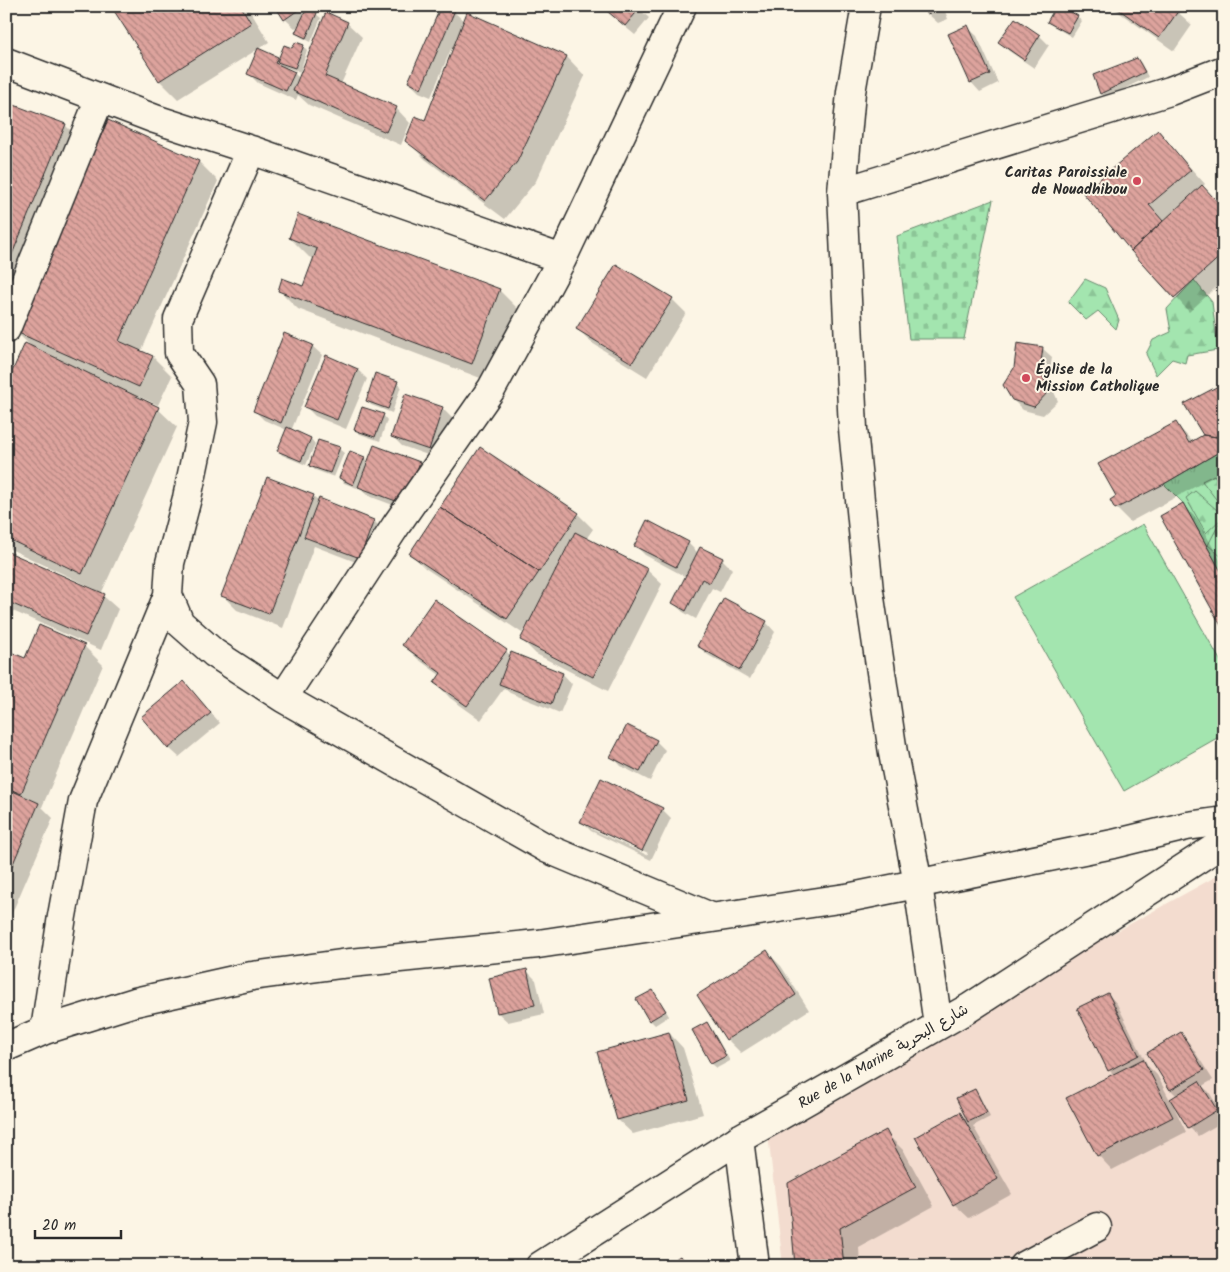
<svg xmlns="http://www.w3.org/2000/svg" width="1230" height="1272" viewBox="0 0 1230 1272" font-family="Kalam,'Playpen Sans Arabic',sans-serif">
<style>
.built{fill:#f3dccf}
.grass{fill:url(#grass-tufts);stroke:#67886d}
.forest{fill:url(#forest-firs);stroke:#67886d}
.cemetery{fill:url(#cemetery-stones);stroke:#67886d}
.pitch{fill:#a3e5af;stroke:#67886d}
.shadow{fill:#0003;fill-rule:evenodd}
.building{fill:url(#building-back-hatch);stroke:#2b2b2b}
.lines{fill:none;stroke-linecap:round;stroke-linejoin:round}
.street-casing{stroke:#2b2b2b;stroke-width:31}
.secondary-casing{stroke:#2b2b2b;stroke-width:31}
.street{stroke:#fcf5e5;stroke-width:28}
.secondary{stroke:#fcf5e5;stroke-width:28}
.poi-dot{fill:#d1495b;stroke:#fcf5e5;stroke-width:2}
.labels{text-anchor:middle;stroke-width:4;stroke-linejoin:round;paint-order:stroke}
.poi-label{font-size:15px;font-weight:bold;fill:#2b2b2b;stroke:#fcf5e5;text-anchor:end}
.street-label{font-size:15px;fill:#2b2b2b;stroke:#fcf5e5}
</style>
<defs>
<pattern id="grass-tufts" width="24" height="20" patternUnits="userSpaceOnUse" patternTransform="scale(1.25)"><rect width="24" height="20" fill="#a3e5af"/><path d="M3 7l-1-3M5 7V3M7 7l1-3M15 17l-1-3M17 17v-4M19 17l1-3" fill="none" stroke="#8cc597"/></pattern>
<pattern id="forest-firs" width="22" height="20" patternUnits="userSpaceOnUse" patternTransform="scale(1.25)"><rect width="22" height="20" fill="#a3e5af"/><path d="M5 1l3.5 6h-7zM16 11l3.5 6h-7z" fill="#8cc597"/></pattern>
<pattern id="cemetery-stones" width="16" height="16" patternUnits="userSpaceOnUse" patternTransform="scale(1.25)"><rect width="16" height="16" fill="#a3e5af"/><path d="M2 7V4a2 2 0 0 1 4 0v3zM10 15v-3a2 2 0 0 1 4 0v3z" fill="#8cc597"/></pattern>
<pattern id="building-back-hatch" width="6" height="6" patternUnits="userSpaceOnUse" patternTransform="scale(1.25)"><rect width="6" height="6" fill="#dda39d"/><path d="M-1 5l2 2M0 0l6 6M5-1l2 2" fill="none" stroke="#b38580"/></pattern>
</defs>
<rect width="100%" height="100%" fill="#fcf5e5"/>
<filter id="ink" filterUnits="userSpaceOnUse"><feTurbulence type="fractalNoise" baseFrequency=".02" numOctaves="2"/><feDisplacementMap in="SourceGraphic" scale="10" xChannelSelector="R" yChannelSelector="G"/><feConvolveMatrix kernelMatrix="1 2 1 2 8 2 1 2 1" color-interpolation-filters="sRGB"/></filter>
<g filter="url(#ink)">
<path class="built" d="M1224,872v394h-441l-16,-141z"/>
<path class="grass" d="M1224,449v128l-41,-74 -19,-19z"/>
<path class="forest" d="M1085,279l20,9 14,32 -3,9 -18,-18 -12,9 -18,-18z
M1194,280l18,22 6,48 -31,5 -2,8 -13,-4 -16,16 -10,-21 7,-14 18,-8 -4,-23z
M1214,475l3,5 7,-1v24h-5l-17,-22z
M1195,491l29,25v43l-16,-14 14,-27 -16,15 -20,-35z"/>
<path class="cemetery" d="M993,200l-29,139h-55l-12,-103z"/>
<path class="pitch" d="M1143,524l81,143v67l-100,57 -111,-194z"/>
<path class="shadow" d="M113,6h134l22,36 -91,57 -19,-19z
M277,6h50l-11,8 5,4 -10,24 -10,-5 -5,-4 4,-8 -5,3 -10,-9z
M443,6l11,6 11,10 3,-9 99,44 18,19 -49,105 -31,38 -80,-60 -19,-19 20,-18 28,-72 -3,-1 -20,48 -12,-5 -10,-10z
M600,6h36l13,12 -14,17z
M925,6h18l5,13 -10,4 -10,-9z
M990,6h15l-5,7z
M1110,6h61l21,19 -18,26z
M1176,6h9l-3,4z
M1077,17l5,4 -10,16 -19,-11 -4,-4z
M1015,19l25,17 9,9 -15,23 -25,-17 -10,-9z
M347,23l15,14 -21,47 55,24 14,15 -9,22 -92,-40 -11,-10 -2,5 -38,-17 -10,-10 29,-15 2,2 13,-10 11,-4 4,4 -7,22 -14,-5 -1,2 9,4 5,5z
M967,27l10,9 21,47 -18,9 -9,-10z
M1137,59l4,4 7,14 -43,21 -4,-5z
M6,103l59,22 19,19 -63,152 -15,-7z
M109,122l90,40 19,19 -77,171 12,5 19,19 -14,29 -20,-9 -1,2 21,11 19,18 -76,167 17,15 -17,41 -95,-42v-56l88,39 1,-2 -89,-42v-159l26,-41 -17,-16z
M1158,132l47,52 -3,3 22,22v71l-35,32 -105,-119z
M290,238l209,52 19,19 -27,73 -193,-73 -19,-19 24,-2 11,-29 -5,-2z
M672,299l14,14 -39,64 -55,-34 -14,-14z
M312,346l10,9 -31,76 20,8 4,5 -9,21 -24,-10 -4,-5 9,-20 -23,-10 -10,-10z
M1042,348l10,9 -3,24 9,20 -15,14 -20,-5 -10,-10z
M358,370l9,9 -21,50 -31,-13 -9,-9z
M397,382l4,4 -9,27 -21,-8 -4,-4z
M1224,384v87l-94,51 -14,-14 2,-11 58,-73 17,18 11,-6z
M406,396l37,13 9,9 -13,41 -37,-13 -9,-9z
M383,415l4,5 -7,21 -20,-7 -5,-5z
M339,449l5,4 -10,24 -19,-7 -5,-4z
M481,449l97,65 15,15 -7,10 61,31 15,14 -54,107 -72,-37 -14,-14 7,-14 -2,-1 -5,8 -97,-65 -15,-15z
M364,458l5,5h50l10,10 -15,40 -45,-17 -11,-10 -1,2 -13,-5 -4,-5z
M313,496l6,5 55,20 9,9 -14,37 -55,-21 -31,82 -46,-18 -14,-14z
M1183,505l14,14 27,48v62z
M688,543l10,10 2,-5 22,11 10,10 -12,23 -8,-4 -16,31 -13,-7 -10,-9 13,-26 -41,-22 -10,-10z
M766,622l9,10 -25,47 -42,-24 -10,-9z
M403,645l103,6 5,5 1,-2 51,20 9,10 -12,29 -50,-20 -6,-5 -23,32 -31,-22 -14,-15 5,-7 -23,-17z
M84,646l19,19 -61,142 11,11 -47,109v-276l20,9z
M193,692l27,31 -41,34 -10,-9z
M656,741l9,9 -15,31 -29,-15 -9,-10z
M662,809l9,9 -20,42 -60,-29 -9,-9zM591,826l57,27 -1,2 -56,-26z
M767,952l14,14 28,44 -68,43 -14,-14z
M527,971l9,9 8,34 -36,8 -10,-9 -7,-34z
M653,991l16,25 -14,9 -5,-5z
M1108,994l9,10 31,62 9,9 13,25 7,-4 -6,-6 -22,-37 32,-19 9,10 23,36 -11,6 7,6 15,25v4l-26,15 -9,-9 -13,-21 -2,1 12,25 -74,38 -14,-15 16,-80 -5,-5z
M706,1023l5,5 19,33 -13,7 -5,-4 -18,-34z
M669,1033l14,15 20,66 -70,20 -15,-14 -19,-67z
M975,1090l4,5 11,22 -17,9 39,68 -43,24 -15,-14 6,-91 9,9 -12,-24z
M885,1132l19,19 30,55 -75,41 1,19h-64z"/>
<path class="building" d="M111,6h130l10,17 -92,58z
M275,6h29l-20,14z
M441,6l14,4 -34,79 -13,-7z
M601,6h37l2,2 -15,18z
M924,6h14l2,3 -13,5z
M1056,6h5l17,10 -10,17 -21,-11z
M1114,6h59l6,4 -20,28z
M307,8l10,5 -11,25 -11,-5z
M326,12l22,10 -23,54 72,31 -11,25 -93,-41z
M467,12l100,44 -50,106 -32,39 -80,-60 10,-25 10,4z
M1015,18l25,17 -16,25 -26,-18z
M968,25l22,49 -20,9 -22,-49z
M296,42l8,3 -9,23 -18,-6 7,-17 8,3z
M258,48l20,9 -3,6 20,9 -9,19 -39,-17z
M1137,58l8,14 -45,22 -7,-19z
M6,102l60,22 -60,145z
M108,120l91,41 -80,180 34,15 -14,31 -125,-56z
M1158,130l33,40 -42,35 14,16 -32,30 -48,-58z
M1202,185l22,24v44l-50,45 -43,-47z
M298,214l202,75 -28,75 -194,-73 4,-13 21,8 14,-37 -28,-11z
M616,264l57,34 -41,65 -56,-34z
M284,333l29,12 -32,78 -28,-12z
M25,343l134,64 -77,167 -76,-36v-153z
M1017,343l26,4 -3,23 9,21 -15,16 -22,-7 -9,-15 11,-17z
M326,355l32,14 -21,51 -33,-13z
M375,373l23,8 -10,28 -22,-8z
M1224,383v55l-21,-3 -19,-31z
M405,394l38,13 -14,43 -38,-13z
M362,407l22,7 -9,23 -21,-7z
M1176,422l13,21 14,-8 21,3v11l-60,35 -49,25 -5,-9 6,-4 -18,-32z
M287,427l24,11 -10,23 -24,-10z
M318,440l22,7 -10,26 -21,-7z
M374,445l46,17 -16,42 -46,-17z
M480,447l99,66 -40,59 -99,-65z
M350,451l15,6 -12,28 -14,-7z
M267,477l47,18 -45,119 -48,-18z
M319,498l55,22 -14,38 -56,-21z
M1183,503l41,74v54l-64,-115z
M440,507l99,65 -32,47 -98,-65z
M647,520l42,22 -13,25 -42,-21z
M575,532l73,37 -55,108 -73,-37z
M700,547l23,11 -13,25 -8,-4 -16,32 -14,-8z
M6,551l99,43 -19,42 -80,-35z
M724,598l43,23 -27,49 -43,-24z
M434,599l73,51 -40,56 -33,-23 7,-10 -39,-28z
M39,625l46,20 -64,149 -15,-7v-137l19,8z
M511,652l52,21 -12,31 -52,-20z
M184,681l27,32 -43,36 -27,-32z
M627,725l30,15 -17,32 -30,-15z
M601,778l62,30 -21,43 -62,-29z
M6,788l33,15 -33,77z
M767,950l29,45 -70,45 -29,-45z
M527,969l8,36 -38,8 -8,-35z
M653,990l13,21 -17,10 -13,-22z
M1108,993l31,62 -31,16 -31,-63z
M707,1022l19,34 -15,8 -19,-34z
M669,1032l20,68 -72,20 -20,-68z
M1181,1032l23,38 -34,20 -23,-37z
M1143,1059l30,58 -76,39 -31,-58z
M1199,1081l18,29 -29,18 -18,-29z
M975,1089l12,24 -19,9 -12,-24z
M960,1112l38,67 -45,26 -38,-68z
M886,1130l30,57 -76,41 4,38h-49l-7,-83z
M680,1256l7,10h-23z"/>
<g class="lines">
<defs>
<path id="street" d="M866,6l-15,86 -9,100 11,237 16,162 24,162 25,131 20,141
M6,62l149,57 96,31 311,109
M251,150l-73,169 1,34 21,31 3,38 -16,76 -17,65 -2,32 12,28 34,30 69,45 265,151 163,68
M842,192l328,-101 54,-21
M6,329l94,-231
M283,698l114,-174 95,-136 70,-129 120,-253
M45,1030l17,-114 21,-115 85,-206
M6,1047l39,-17 90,-28 117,-26 89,-12 197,-20 314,-47 261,-53 74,-18 37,-5
M739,1139l16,127
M1024,1266l73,-39"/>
<path id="secondary" d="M540,1266l199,-127 230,-131 255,-166"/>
</defs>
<use href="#street" class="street-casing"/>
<use href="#secondary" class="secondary-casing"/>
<use href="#street" class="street"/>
<use href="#secondary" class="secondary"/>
</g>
</g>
<g class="poi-dot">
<circle cx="1137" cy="181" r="5"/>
<circle cx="1026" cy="378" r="5"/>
</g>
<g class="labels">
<g class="poi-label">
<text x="1127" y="177">Caritas Paroissiale<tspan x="1127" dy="17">de Nouadhibou</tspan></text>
<text x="1036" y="374" text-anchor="start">Église de la<tspan x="1036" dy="17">Mission Catholique</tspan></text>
</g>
<g class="street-label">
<text transform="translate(883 1056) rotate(-30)" y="5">Rue de la Marine شارع البحرية</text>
</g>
</g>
<rect width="1230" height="1272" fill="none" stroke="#fcf5e5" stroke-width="25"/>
<rect x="12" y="12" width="1205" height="1247" fill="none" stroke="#2b2b2b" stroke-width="2" filter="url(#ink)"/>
<path d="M35 1230v8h86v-8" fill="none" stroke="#2b2b2b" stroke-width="2.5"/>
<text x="42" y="1230" font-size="15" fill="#2b2b2b" stroke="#fcf5e5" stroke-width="4" paint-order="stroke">20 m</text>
</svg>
